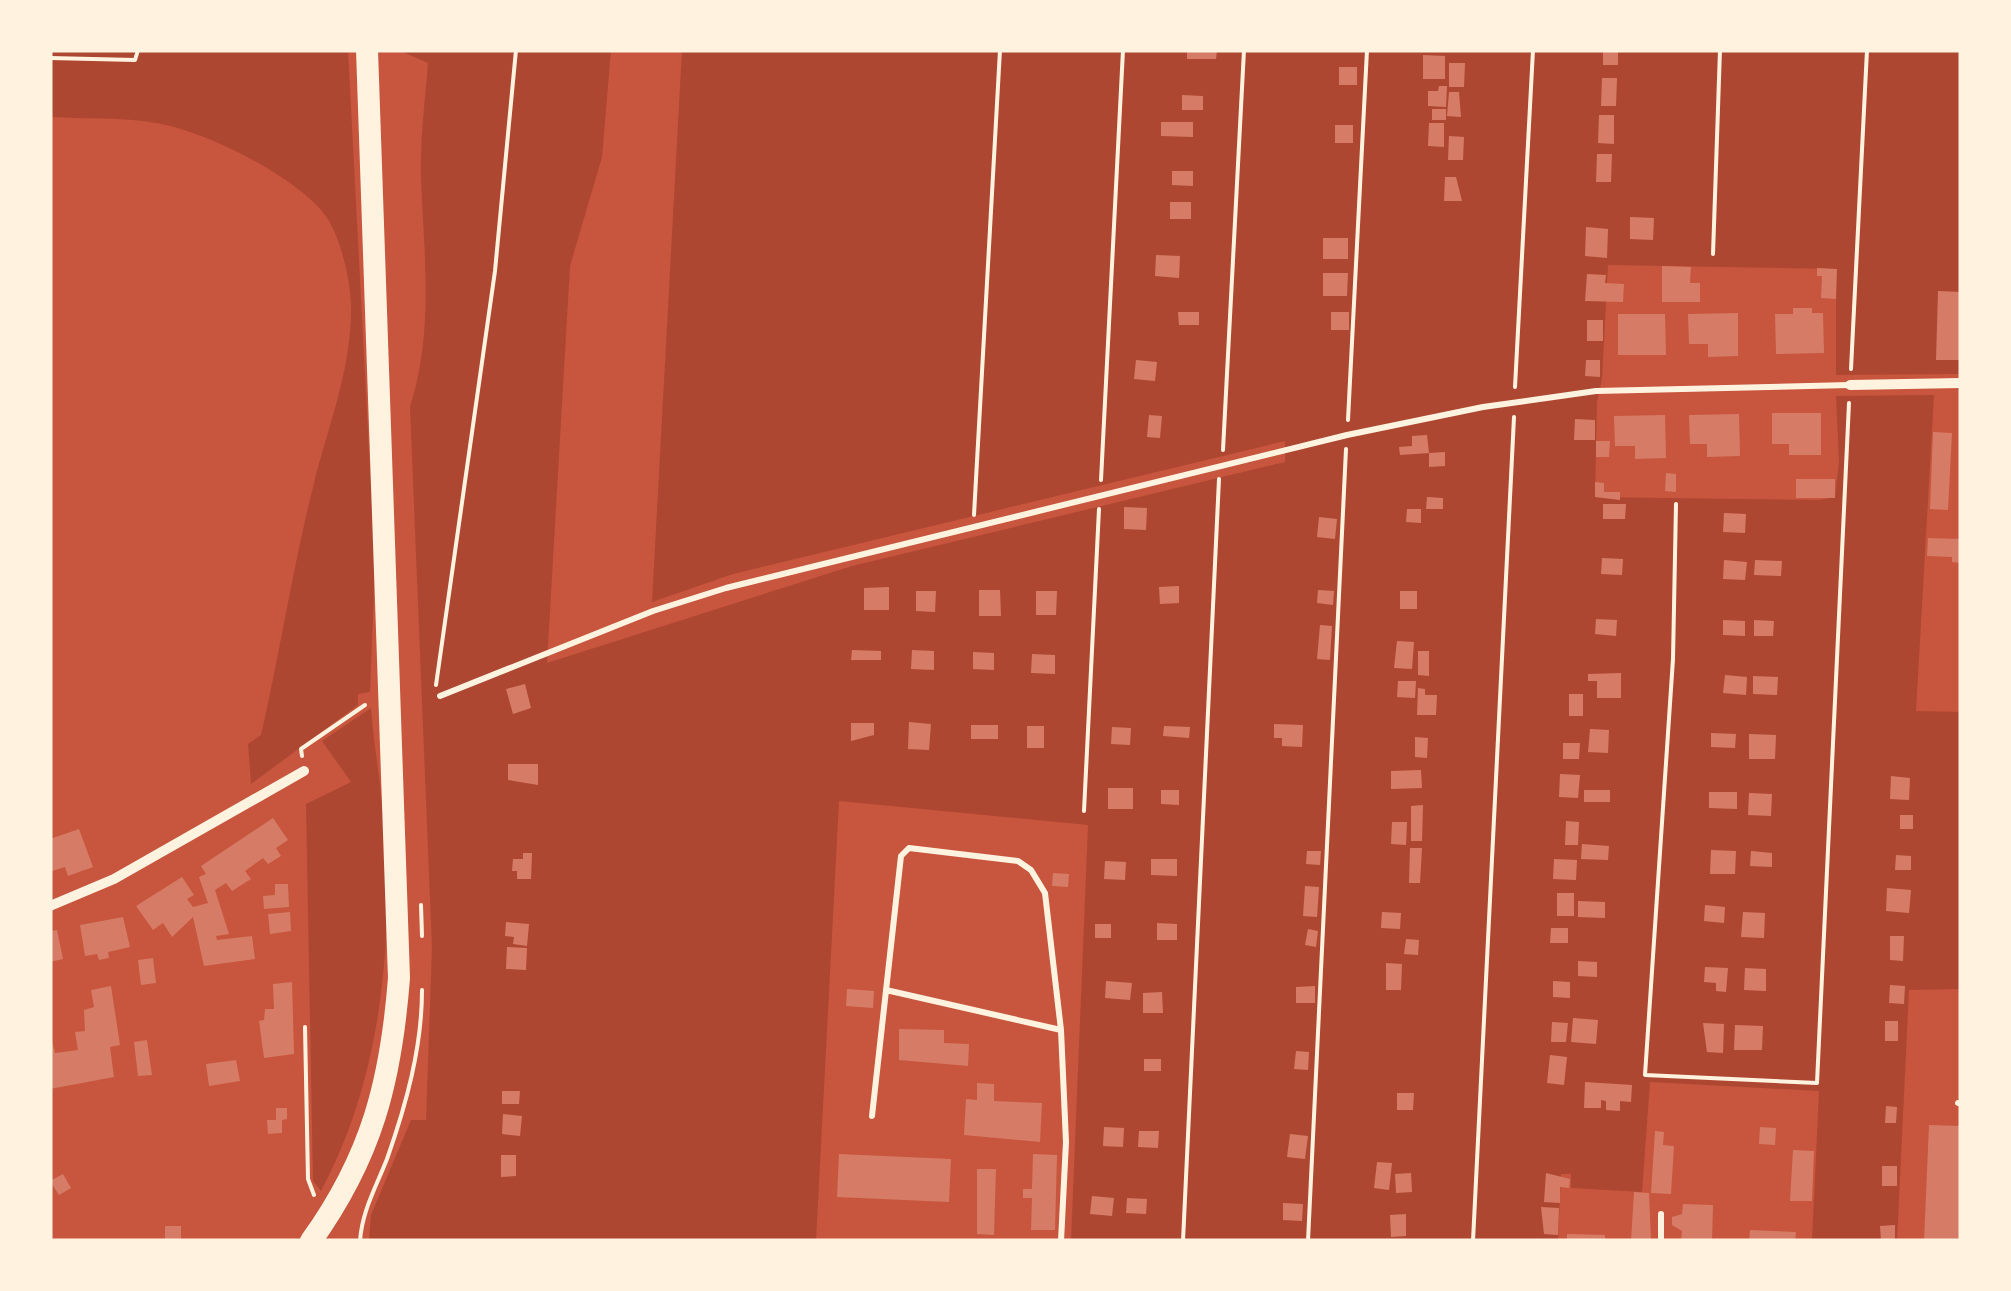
<svg xmlns="http://www.w3.org/2000/svg" width="2011" height="1291" viewBox="0 0 2011 1291" font-family="Jost,sans-serif">
<style>
.green{fill:#ae4732}
.building{fill:#d67c66}
.lines{fill:none;stroke-linecap:round;stroke-linejoin:round}
.path{stroke:#fff3e0;stroke-width:4}
.service{stroke:#fff3e0;stroke-width:6}
.minor{stroke:#fff3e0;stroke-width:10}
.primary{stroke:#fff3e0;stroke-width:22}
</style>
<rect width="100%" height="100%" fill="#c8553d"/>
<path class="green" d="M50,50h298l27,515 -5,127 -12,2v11l-107,79 -3,-40 13,-9c19,-83 32,-169 53,-252 15,-60 38,-115 37,-178 -1,-27 -11,-73 -29,-94 -33,-38 -117,-80 -166,-88 -34,-6 -71,-4 -106,-6z
M398,50h213l-9,107 -32,109 -23,397 305,-97 433,-104v-21l-552,133 -81,28 30,-552h1279v324l-125,1v-106l-228,-4 -6,114 -5,23 -2,95 225,3 15,-3 4,-36 -3,-65 98,-1 -18,316 45,1v277l-52,1 -12,251h-85l7,-150 -169,-9 -8,110 -71,-4v-14h-10l-3,67h-487l17,-416 -249,-24 -23,440h-447l2,-26 40,-95h15l6,-172 -22,-541c24,-75 14,-152 11,-229 -1,-38 4,-77 7,-115z
M371,708c3,39 10,77 13,115 10,124 -4,258 -63,368l-8,-10 -7,-377 45,-22 -29,-41z"/>
<path class="building" d="M1187,50h30l-1,9h-29z
M1603,50h15v15h-15z
M1423,55l22,1v23h-22z
M1449,63h16l-1,24h-15z
M1339,67h18v18h-18z
M1602,78h15l-1,28h-15z
M1439,86h8l-1,21 -18,-1v-15h10z
M1449,92h10l2,25 -14,-1z
M1182,95l21,1v14h-21z
M1432,109h14v11h-14z
M1599,115h15v29l-16,-1z
M1161,122h32v15l-32,-1z
M1429,123h15v24l-16,-1z
M1335,125h18v18h-18z
M1449,136l15,1 -1,23h-15z
M1597,154h15l-1,28h-15z
M1172,171h21v15l-21,-1z
M1445,177h11l6,24h-18z
M1170,202h21v17h-21z
M1630,217l24,1 -1,22 -23,-1z
M1586,227l22,2 -1,29 -22,-2z
M1323,238h25v21h-25z
M1156,255l24,1 -1,22 -24,-2z
M1662,266l29,1 -1,16h10v19h-38z
M1817,268l20,1 -1,30 -15,-1 1,-22h-5z
M1323,273h25l-1,23h-24z
M1587,274l19,1 -1,8 19,1 -1,18 -38,-1z
M1938,291l23,1v68h-25z
M1793,308h19v5h11l1,40 -48,1 -1,-40h18z
M1178,312h21v13h-20z
M1331,312h18v18h-18z
M1738,313v43l-30,1v-13h-19l-1,-30z
M1618,314h47l1,41h-48z
M1587,320h16v21h-16z
M1136,360l21,2 -2,19 -21,-2z
M1586,360h14v17l-15,-1z
M1772,413h49v42h-32v-11h-17z
M1739,414l1,42 -33,1v-13h-17l-1,-29z
M1149,415l13,1 -2,22 -13,-1z
M1665,415l1,43 -31,1v-13h-20l-1,-30z
M1575,419l20,1v20h-21z
M1933,432l19,1 -4,77 -18,-1z
M1427,435l2,18 -29,2 -1,-8 13,-1v-10z
M1596,441h14l-1,16h-13z
M1445,452v14l-16,1v-14z
M1666,473l10,1v18l-11,-1z
M1796,479h39v19h-39z
M1595,482l9,1v9h16v8l-25,-3z
M1427,497l16,1v11h-17z
M1603,504h23l-1,15h-22z
M1124,507l23,1 -1,22 -22,-1z
M1407,509h14v14l-15,-1z
M1724,513l22,1 -1,19 -22,-1z
M1319,517l18,2 -2,20 -18,-2z
M1928,538l33,1v24l-9,-1v-5l-25,-1z
M1602,558l21,1 -1,16 -21,-1z
M1724,560l23,2 -2,18 -22,-1z
M1755,560l27,1 -1,15 -27,-1z
M1179,586v17l-19,1 -1,-17z
M889,587v23h-25v-22z
M979,590h21l1,26h-22z
M1318,590l16,1 -1,14 -16,-2z
M916,591h20l-1,21 -19,-1z
M1036,591h21l-1,24h-20z
M1400,591h17v18h-17z
M1596,619l21,1 -1,16 -21,-2z
M1723,620l22,1v15l-22,-1z
M1754,620l20,1 -1,15h-19z
M1320,625l12,1 -2,34 -13,-1z
M1397,641l17,1 -2,27 -18,-1z
M852,650l29,1v9h-30z
M912,650l22,1v19l-23,-1z
M1418,651h11v25l-11,-1z
M973,652l21,1v17l-21,-1z
M1032,654l23,1v19l-24,-1z
M1621,673v25h-24v-17h-9v-7z
M1725,675l22,2 -1,18 -23,-2z
M1753,676l25,1 -1,18 -24,-1z
M1398,681h18l-1,17 -18,-1z
M525,684l6,24 -18,6 -7,-25z
M1418,688l7,1v6h12l-1,20h-19z
M1569,694h14v22h-14z
M909,722l22,2 -2,26 -21,-1z
M851,723h23v12l-23,6z
M1274,724l29,1 -1,22 -20,-1v-8h-8z
M971,725h27v14h-27z
M1027,726h17v22h-17z
M1164,726l26,1 -1,11 -26,-2z
M1112,727l19,1 -1,17 -19,-1z
M1590,729l19,1 -1,23 -20,-1z
M1711,733l25,1 -1,14 -24,-1z
M1749,734l27,1 -1,24h-26z
M1415,737l13,1 -1,20 -12,-1z
M1563,743h17l-1,16h-16z
M508,764h30v21l-30,-5z
M1421,770l1,18 -31,1v-18z
M1560,774l20,1 -2,23 -19,-1z
M1891,776l19,2 -1,22 -19,-1z
M1108,788h25v21h-25z
M1161,790h18v15l-18,-1z
M1584,790h26v12h-26z
M1709,792h28v17l-28,-1z
M1749,793l23,1 -1,22 -23,-1z
M1423,805l-1,36h-11v-35z
M1900,815h13v14h-13z
M273,818l15,22 -12,8 5,8 -13,8 -5,-6 -18,13 6,8 -19,12 -6,-8 -11,7 14,44 -13,2 1,4 35,-4 3,23 -51,7 -11,-49 -21,20 -9,-14 -10,7 -17,-24 46,-29 12,18 -7,4 6,8 15,-4 -9,-26 7,-3 -5,-8z
M1566,821l13,1 -1,23h-13z
M1392,822h15l-1,23 -15,-1z
M79,829l14,38 -25,9 -3,-9 -13,4 -2,-32z
M1582,844l27,2 -1,14 -27,-1z
M1410,848h12l-2,35h-11z
M1711,850l25,1 -1,23h-25z
M1307,851h14l-1,14 -14,-1z
M1751,851l21,2v14l-22,-1z
M523,853h9l-1,26h-14v-8h-5l1,-12h10z
M1896,855l15,1v14h-16z
M1151,859h26v17l-26,-1z
M1554,859l23,1 -1,20 -23,-1z
M1105,861l21,1 -1,18 -21,-1z
M1053,873l16,1 -1,13 -16,-1z
M275,884h13l1,23 -25,2 -1,-13 12,-1z
M1305,886l14,1 -2,30 -14,-1z
M1887,888l24,2 -2,23 -23,-2z
M1557,893h17v23h-17z
M1578,901l27,1v16l-27,-1z
M1705,905l20,2 -1,16 -20,-2z
M290,912l1,19 -21,3 -2,-20z
M1382,912l19,1 -1,16 -19,-1z
M1743,912l22,1 -1,25 -23,-1z
M123,917l7,30 -22,5 1,6 -10,2 -2,-6 -12,2 -5,-31z
M506,922l23,2 -2,22 -14,-2 1,-7 -9,-1z
M1157,923l20,1v16h-20z
M1095,924h16v14h-16z
M1551,928h17v15h-18z
M1308,929l10,2 -2,16 -11,-2z
M57,930l6,29 -13,3v-31z
M1890,936h14l-1,25 -13,-1z
M1406,939l13,1 -1,15 -14,-1z
M507,947l20,1 -1,22 -20,-1z
M153,958l3,25 -15,2 -3,-25z
M1578,961l19,1v15l-19,-1z
M1386,963l16,1 -1,26h-15z
M1705,967l23,1 -2,24 -10,-1v-8l-12,-1z
M1745,968l21,1v22l-22,-1z
M1106,981l26,2 -2,17 -25,-2z
M1553,981l17,1v16l-17,-1z
M292,982l2,72 -30,4 -5,-37 5,-1 1,-11h9l-1,-25z
M1890,985l15,1 -1,18 -15,-1z
M111,986l9,59 -10,2 4,30 -64,12v-57l5,21 23,-3 -3,-18 10,-1 -1,-21 10,-3 -3,-17z
M1315,986v17h-19v-16z
M847,989l27,2 -1,17 -27,-2z
M1162,992l1,21h-20v-20z
M1573,1018l25,2 -2,24 -25,-2z
M1885,1021h13v20h-13z
M1552,1022l16,1 -2,19h-15z
M1703,1023l21,1 -1,29 -16,-1z
M1735,1025l28,1 -1,24h-28z
M899,1029l45,1v13l25,1 -1,22 -69,-6z
M147,1040l5,35 -14,1 -4,-34z
M1296,1051l13,1 -1,18 -14,-1z
M1550,1055l17,2 -3,28 -17,-2z
M1144,1059h17v12h-17z
M236,1060l4,21 -31,5 -3,-22z
M1585,1082l47,3 -1,17 -11,-1v10l-14,-1v-9l-5,-1v8h-17z
M977,1083l17,1v17l48,2 -2,39 -76,-7 2,-36 11,1z
M502,1091h18l-1,13h-17z
M1397,1093h17l-1,17h-16z
M1886,1106l11,1 -1,16h-11z
M276,1108h11v11l-5,1v13l-14,1 -1,-14h9z
M503,1114l19,2 -2,20 -18,-2z
M1929,1125l32,1v115h-37z
M1104,1127l20,1 -1,19 -20,-1z
M1760,1127l16,1 -1,17 -16,-1z
M1139,1131h20l-1,17 -20,-1z
M1655,1131l9,1 -1,13 11,1 -3,48 -20,-1z
M1290,1134l18,2 -3,23 -18,-2z
M1793,1150l21,1 -2,50h-22z
M839,1154l112,5 -2,43 -112,-5z
M1033,1154l24,1 -2,75h-24l1,-32h-9v-9h9z
M501,1155h15v21l-15,1z
M1377,1162l15,1 -3,27 -15,-2z
M1882,1166h15v20h-15z
M977,1169h19l-2,66 -17,-1z
M1411,1173l1,19 -16,1 -1,-19z
M1546,1173l24,6 -1,9 -9,-1v16l-16,-1z
M63,1174l8,14 -12,7 -9,-14z
M1634,1192l15,1 2,48h-20z
M1092,1196l22,2 -2,18 -22,-2z
M1127,1198l20,1 -1,15 -20,-1z
M1283,1203l20,1 -1,17 -19,-1z
M1683,1204l30,1 -1,36h-31l1,-10 -10,-6v-8l10,-3z
M1541,1207l18,1 -1,27 -14,-1z
M1406,1214v22l-15,1 -1,-22z
M1895,1225v16h-14l-1,-15z
M165,1226h16v15h-16z
M1750,1230l46,2 -1,9h-46z
M1567,1234l38,1v6h-38z"/>
<g class="lines">
<path class="path" d="M50,58l85,2 3,-10
M1713,254l7,-204
M1851,369l16,-319
M1515,387l18,-337
M1348,420l19,-370
M1223,450l21,-400
M1101,480l22,-430
M1676,504l-3,155 -28,416 172,8 32,-680
M974,515l26,-465
M436,685l59,-414 21,-221
M302,756l-1,-7 64,-44
M1084,811l15,-302
M421,905l1,31
M305,1027l3,152 6,16
M360,1241c2,-30 16,-54 27,-82 19,-54 35,-111 35,-169
M1183,1241l36,-762
M1308,1241l38,-792
M1473,1241l41,-824"/>
<path class="service" d="M440,696l213,-85 73,-23 621,-153 136,-28 113,-16 254,-6
M886,990l175,40
M1958,1103l3,1
M872,1116l29,-260 8,-8 109,13 13,9 14,23 16,137 5,112 -5,99
M1661,1241v-27"/>
<path class="minor" d="M1850,385l111,-2
M50,906l64,-27 190,-108"/>
<path class="primary" d="M311,1241c61,-85 80,-160 88,-263l-32,-928"/>
</g>
<rect width="2011" height="1291" fill="none" stroke="#fff3e0" stroke-width="105"/>
</svg>
